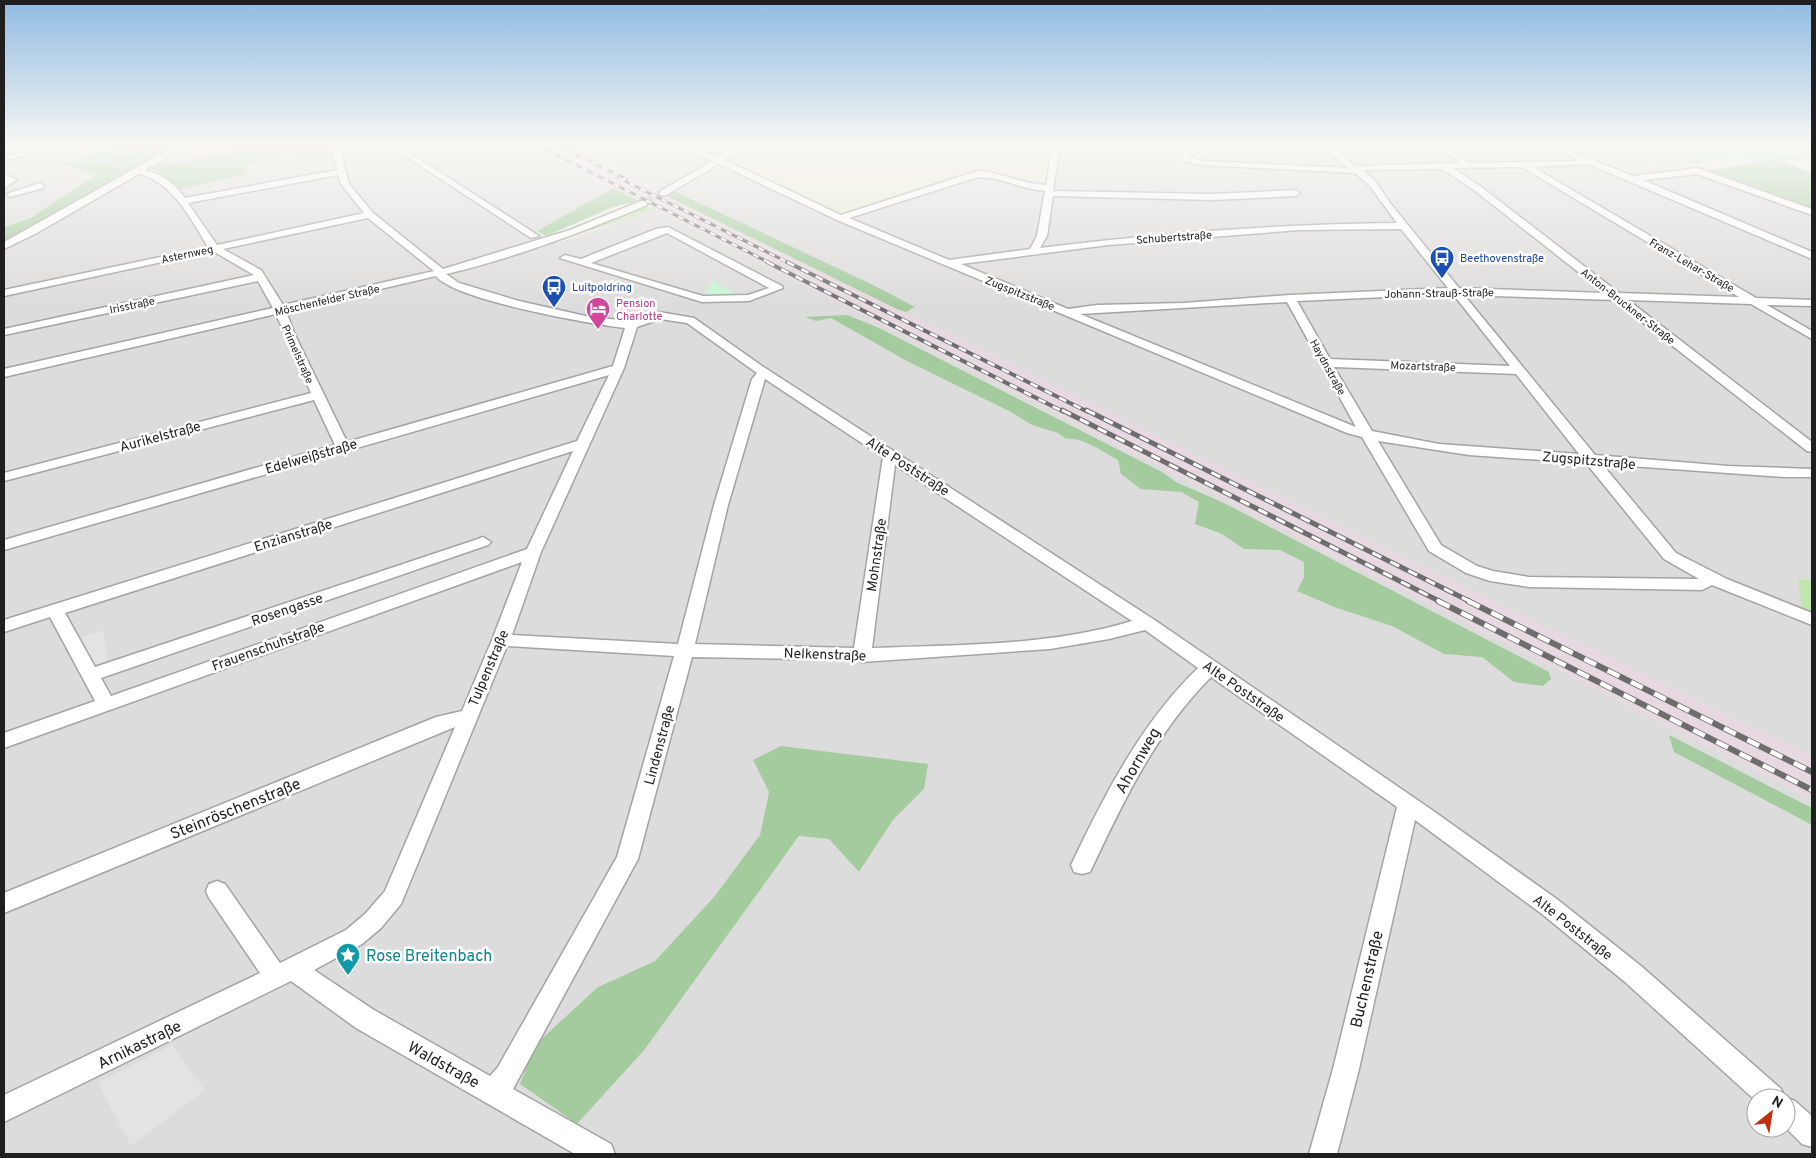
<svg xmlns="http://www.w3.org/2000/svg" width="1816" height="1158" viewBox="0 0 1816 1158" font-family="Overpass,sans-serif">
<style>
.residential{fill:#dddcdc;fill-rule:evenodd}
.industrial{fill:#e7d8e2}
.farmland{fill:#e6ecd2}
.grass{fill:#c0e5af}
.forest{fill:#a3cb9d}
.park{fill:#c6f5d2}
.pitch{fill:#8ad8c7}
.parking{fill:#e3e3e3}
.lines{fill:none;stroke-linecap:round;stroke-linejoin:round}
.minor-tunnel{stroke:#c5c4be;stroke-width:9;stroke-dasharray:9 4.5;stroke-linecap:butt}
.minor-casing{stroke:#a3a3a3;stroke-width:3}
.minor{fill:#fff;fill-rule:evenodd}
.rail-far3-casing{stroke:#6d6d6d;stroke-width:3}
.rail-far2-casing{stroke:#6d6d6d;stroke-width:4}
.rail-far1-casing{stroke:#6d6d6d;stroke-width:5}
.rail-casing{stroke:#6d6d6d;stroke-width:6}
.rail-far3{stroke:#fff;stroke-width:2;stroke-dasharray:6;stroke-linecap:butt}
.rail-far2{stroke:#fff;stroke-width:2.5;stroke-dasharray:8;stroke-linecap:butt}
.rail-far1{stroke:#fff;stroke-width:3;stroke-dasharray:10;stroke-linecap:butt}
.rail{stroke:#fff;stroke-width:4.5;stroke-dasharray:13;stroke-linecap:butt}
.labels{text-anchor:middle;stroke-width:5;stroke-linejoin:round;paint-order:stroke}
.far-street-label{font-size:11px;fill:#1f1f1f;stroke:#fff}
.far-transit-label{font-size:11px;fill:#164399;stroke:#fff;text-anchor:start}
.far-hotel-label{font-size:11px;fill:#b23c85;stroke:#fff;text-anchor:start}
.street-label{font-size:14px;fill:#1f1f1f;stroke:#fff}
.near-street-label{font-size:16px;fill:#1f1f1f;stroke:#fff}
.near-culture-label{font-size:16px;fill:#0d838f;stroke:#fff;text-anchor:start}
</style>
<rect width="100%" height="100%" fill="#efede6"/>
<path class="residential" d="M47,146h76l-62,17 35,10 -65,45 -27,9v-69z
M174,146h65l-8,2 1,3 -2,2 -57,9 -21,6 29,21 68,-15 -3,-5 1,-5 18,-5 28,-3 11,4 28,-3 -4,-11h202l83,42 -76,44 21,11 97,-34 1157,590v355h-1808v-911l36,-18 52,-33 58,-31zM753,760l171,29 -31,31 -34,52 -30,-33 -29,-3 -223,288 -57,-40 78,-97 57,-26 59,-64 46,-62 9,-43zM1756,1098h30v30h-30z
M566,146h171l-78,45z
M1060,146h560l49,27 30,-1 113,41v544l-1145,-561 44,-26 15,-1 114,53 138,-46h14l41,14h19z"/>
<path class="industrial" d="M531,146h35l1246,611v42z"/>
<path class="farmland" d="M750,146h300l-8,39 -61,-14 -138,43 -6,-1 -106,-49 -1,-5z"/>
<path class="grass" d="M1620,146l55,1 36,15 -50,6z
M646,206l9,3 -99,33z
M1798,579l14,1v33l-10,-4z"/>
<path class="forest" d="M123,146h51c-26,17 -53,30 -80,45 -31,17 -59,36 -90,52v-16l27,-9 65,-44 -36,-10z
M239,146h89l4,11 -28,3 -11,-4h-11l-35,8 -1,5 3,5 -68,15 -29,-21 3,-3 75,-12 2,-2 -1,-3z
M1812,155v2l-30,4 30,12v37l-111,-39 55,-8 -3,-2z
M613,188l26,13 -26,6 -67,29 -9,-5z
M674,191l201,95 40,21 -9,5 -7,-2 -232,-114z
M847,315l30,12 285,145 14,10 48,21 325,169 2,7 -8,7 -29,-4 -32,-25 -38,-3 -52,-28 -55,-18 -40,-17 7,-14v-15l-24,-12 -36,-1 -22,-15 -27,-10 4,-22 -18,-10 -40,-3 -20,-15 -3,-14c-15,-8 -35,-23 -52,-21l-8,-6 -26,-8 -21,-13 -104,-51 -76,-43 -15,3 -11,-4z
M1669,735l143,73v17l-138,-73z
M781,746l147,18 -4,25 -31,31 -34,52 -30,-33 -30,-3 -154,213 -68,75 -57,-40 15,-39 63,-58 57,-26 59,-64 46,-62 9,-43 -16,-32z"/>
<path class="park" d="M1669,146h130l13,5v4l-59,6 -15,-2 -27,3 -36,-15z
M713,281l28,16h-37z"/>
<path class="pitch" d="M120,149l14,3 -44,13 -14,-3z"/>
<path class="parking" d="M104,630l3,30 -14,6 -11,-29z
M172,1045l33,45 -74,56 -33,-63z"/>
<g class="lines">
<path class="minor-tunnel" d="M644,203l19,-10"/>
<defs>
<path id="minor" d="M43,146h13l-52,15v-4z
M175,146h10l-40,24c16,4 31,14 40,28l152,-28 -6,-24h8l10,38 24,29 70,56 127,-39 71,-29h6v4c-65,27 -132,53 -201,69l13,9 60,18 71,16 41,4 28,-9 35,6 68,48 391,253 279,191 126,90 83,66 140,123 4,8 10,4 17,15v31l-10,-3 -16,-16v-30h-30v3l-131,-119 -83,-68 -127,-94 -56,249 -22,85h-28l24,-85 64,-262 -186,-130c-55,55 -88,125 -121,195l-8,2 -8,-2 -3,-7c34,-71 70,-142 127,-197l-53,-38 -36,9 -59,10 -188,13 -6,-2 -164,-3 -54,202 -125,230 98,55 4,10h-40l-219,-126 -65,-47 -287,141v-27l256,-122 -51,-75 -3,-7 3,-7 8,-3 8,3 55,79 66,-33 19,-16 20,-23 70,-164 -451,186v-20l432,-176 26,-6 30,-71 30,-78 -518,186v-15l91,-32 -45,-84 -46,15v-12l573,-179 32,-66 -605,175v-10l331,-95 -21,-45 -310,81v-8l307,-80 -35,-79 -272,63v-8l269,-61 -15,-27 -254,54v-6l250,-54 -41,-24 -209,45v-6l204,-43c-18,-29 -34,-64 -69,-73l-104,60 -31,15v-7zM338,175l3,9 23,29 -147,32 -29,-42zM368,218l66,53 -151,34 -22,-35 -38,-21zM436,276c18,24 156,48 189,52l-12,38 -266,76 -52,-107 -9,-24zM660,319l27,4 70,50 -5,6 -38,126 -36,139 -166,-9 29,-83 83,-184 13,-41zM765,379l118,78 -29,191 -159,-4 33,-139zM573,451l-46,98 -416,147 -10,-18 387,-133 3,-3 -8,-5 -5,2 -383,128 -30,-54zM895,465l237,156c-81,25 -176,24 -260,27zM507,646l167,10 -57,201 -119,210 -8,9 -116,-66 -60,-40 48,-26 19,-16 20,-24z
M390,146h9l140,90 -8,2z
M670,146h12l36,11 20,-11h10l-23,14 116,55 136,-44c24,1 45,13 69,14l6,-39h8l-7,45 159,3 84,-4 4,3 -4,3 -84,4 -159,-4 -6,40 -7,12c119,-15 237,-24 357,-25l-27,-37 -15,-13 -154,-8 -16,-4 -9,-15h8l7,11 11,4 146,7 -26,-22h9l24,20 105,-3 -25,-17h9l26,17 110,-2 -34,-15h11l76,30 65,-8 114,41v6l-115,-41 -54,6 169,72v7l-224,-95 -55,3 223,131 56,2v6l-45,-1 45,26v8l-61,-35 -123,-4 184,142v10l-5,-1 -193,-151 -150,-5 131,160 133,11 84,3v8h-28l-182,-13 74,89 51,26 85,34v12l-100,-40 -10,5 -173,-3 -39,-6 -24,-8 -37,-22 -67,-114 -15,-4 -510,-213 -118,-56 -53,31h-6v-4l53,-30zM1522,167l217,130 -120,-4 -139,-107 -27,-18zM1442,169l32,21 131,103 -146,-5 -69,-85 -14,-21 -13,-12zM978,177c23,0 43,12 67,14l-8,45 -7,13 -81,11 -100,-42zM1401,229l47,59 -158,7 -106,8 -87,2 -29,4 -107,-45 147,-19 192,-15zM1453,294l57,72 -180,-7 -33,-58zM1287,302l69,125 -276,-113zM1334,367l182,7 63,80 -140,-10 -67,-13zM1378,441l91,14 117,8 78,96 35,20 -170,-2 -36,-6 -16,-5 -36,-21z
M4,174l13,6 -13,8v-6l2,-2 -2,-1z
M40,183l4,3 -1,2 -33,9 -4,-3z
M668,227l114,59 1,2 -34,13 -47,1 -142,-44 5,-3 16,4 75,-30zM667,233l102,55 -21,7 -45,1 -112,-33z"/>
</defs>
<use href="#minor" class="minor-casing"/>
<use href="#minor" class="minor"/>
<defs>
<path id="rail-far3" d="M539,146l231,117
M559,146l67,33
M619,178l170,85"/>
<path id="rail-far2" d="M767,262l297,150
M787,262l301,150"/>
<path id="rail-far1" d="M1062,410l379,192
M1086,410l385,192"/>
<path id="rail" d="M1438,601l374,189
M1468,601l344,171"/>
</defs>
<use href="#rail-far3" class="rail-far3-casing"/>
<use href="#rail-far2" class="rail-far2-casing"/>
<use href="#rail-far1" class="rail-far1-casing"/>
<use href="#rail" class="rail-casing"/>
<use href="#rail-far3" class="rail-far3"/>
<use href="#rail-far2" class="rail-far2"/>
<use href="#rail-far1" class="rail-far1"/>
<use href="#rail" class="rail"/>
</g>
<linearGradient id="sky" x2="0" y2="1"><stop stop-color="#8fbbe2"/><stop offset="0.47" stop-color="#f8f7f4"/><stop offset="1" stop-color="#f8f7f4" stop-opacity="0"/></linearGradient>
<rect width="1816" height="308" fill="url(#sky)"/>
<defs>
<symbol id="bus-pin" viewBox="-11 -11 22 30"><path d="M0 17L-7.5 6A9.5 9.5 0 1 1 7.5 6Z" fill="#1a4fb4" stroke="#fff"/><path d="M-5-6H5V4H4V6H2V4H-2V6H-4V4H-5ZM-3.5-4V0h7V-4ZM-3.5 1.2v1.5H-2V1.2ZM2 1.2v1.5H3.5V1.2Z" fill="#fff"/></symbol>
<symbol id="hotel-pin" viewBox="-11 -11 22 30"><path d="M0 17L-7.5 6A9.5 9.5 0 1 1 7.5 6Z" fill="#d1479c" stroke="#fff"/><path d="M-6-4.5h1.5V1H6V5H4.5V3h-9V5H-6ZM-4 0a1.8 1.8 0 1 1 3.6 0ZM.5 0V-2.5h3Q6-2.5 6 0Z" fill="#fff"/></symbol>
<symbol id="sight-pin" viewBox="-11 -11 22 30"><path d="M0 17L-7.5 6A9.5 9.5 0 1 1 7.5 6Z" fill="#0f9aa8" stroke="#fff"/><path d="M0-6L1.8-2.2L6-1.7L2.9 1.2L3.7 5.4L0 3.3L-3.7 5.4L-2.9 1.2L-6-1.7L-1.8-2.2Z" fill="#fff"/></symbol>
</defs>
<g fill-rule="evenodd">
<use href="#bus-pin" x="1428" y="244" width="28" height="38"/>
<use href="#bus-pin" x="540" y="273" width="28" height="38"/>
<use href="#hotel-pin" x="584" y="295" width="28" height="38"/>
<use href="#sight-pin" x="334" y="941" width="28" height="38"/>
</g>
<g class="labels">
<g class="far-street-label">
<text transform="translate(1174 237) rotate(-4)" y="4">Schubertstraße</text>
<text transform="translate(187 254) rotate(-12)" y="4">Asternweg</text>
<text transform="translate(1692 265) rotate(30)" y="4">Franz-Lehar-Straße</text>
<text transform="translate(1020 293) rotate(22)" y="4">Zugspitzstraße</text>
<text transform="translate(1439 293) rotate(-1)" y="4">Johann-Strauß-Straße</text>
<text transform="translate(327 300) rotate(-13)" y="4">Möschenfelder Straße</text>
<text transform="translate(132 305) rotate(-12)" y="4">Irisstraße</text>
<text transform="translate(1628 306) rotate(38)" y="4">Anton-Bruckner-Straße</text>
<text transform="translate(298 354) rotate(66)" y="4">Primelstraße</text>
<text transform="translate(1423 366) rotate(2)" y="4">Mozartstraße</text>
<text transform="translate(1328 367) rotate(61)" y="4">Haydnstraße</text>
</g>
<g class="far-transit-label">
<text x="1460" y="262">Beethovenstraße</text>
<text x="572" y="291">Luitpoldring</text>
</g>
<g class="far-hotel-label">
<text x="616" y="307">Pension<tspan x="616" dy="13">Charlotte</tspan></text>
</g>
<g class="street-label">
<text transform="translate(160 436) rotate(-15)" y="5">Aurikelstraße</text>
<text transform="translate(311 456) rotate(-16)" y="5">Edelweißstraße</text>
<text transform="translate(1589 460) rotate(5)" y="5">Zugspitzstraße</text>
<text transform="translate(908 466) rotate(33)" y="5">Alte Poststraße</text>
<text transform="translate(293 535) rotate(-17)" y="5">Enzianstraße</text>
<text transform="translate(876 555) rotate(-82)" y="5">Mohnstraße</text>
<text transform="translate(287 609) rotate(-19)" y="5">Rosengasse</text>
<text transform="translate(268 646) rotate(-20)" y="5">Frauenschuhstraße</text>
<text transform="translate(825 654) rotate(2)" y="5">Nelkenstraße</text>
<text transform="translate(488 668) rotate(-67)" y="5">Tulpenstraße</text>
<text transform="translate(1244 691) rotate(35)" y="5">Alte Poststraße</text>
<text transform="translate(659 745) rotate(-75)" y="5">Lindenstraße</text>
<text transform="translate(1573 927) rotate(38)" y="5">Alte Poststraße</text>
</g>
<g class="near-street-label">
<text transform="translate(1137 760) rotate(-60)" y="6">Ahornweg</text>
<text transform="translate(235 808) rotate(-22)" y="6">Steinröschenstraße</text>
<text transform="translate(1366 979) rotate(-77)" y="6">Buchenstraße</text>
<text transform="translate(139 1044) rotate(-26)" y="6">Arnikastraße</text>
<text transform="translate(444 1064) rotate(29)" y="6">Waldstraße</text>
</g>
<g class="near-culture-label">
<text x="366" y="961">Rose Breitenbach</text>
</g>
</g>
<rect width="1816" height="1158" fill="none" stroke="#1f1f1f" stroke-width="10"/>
<g transform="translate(1771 1113) rotate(30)"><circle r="24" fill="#ffffff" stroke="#a5a5a5"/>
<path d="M0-4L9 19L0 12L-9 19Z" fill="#be2e0f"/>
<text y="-8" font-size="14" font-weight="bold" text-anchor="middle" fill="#1f1f1f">N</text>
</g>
</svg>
